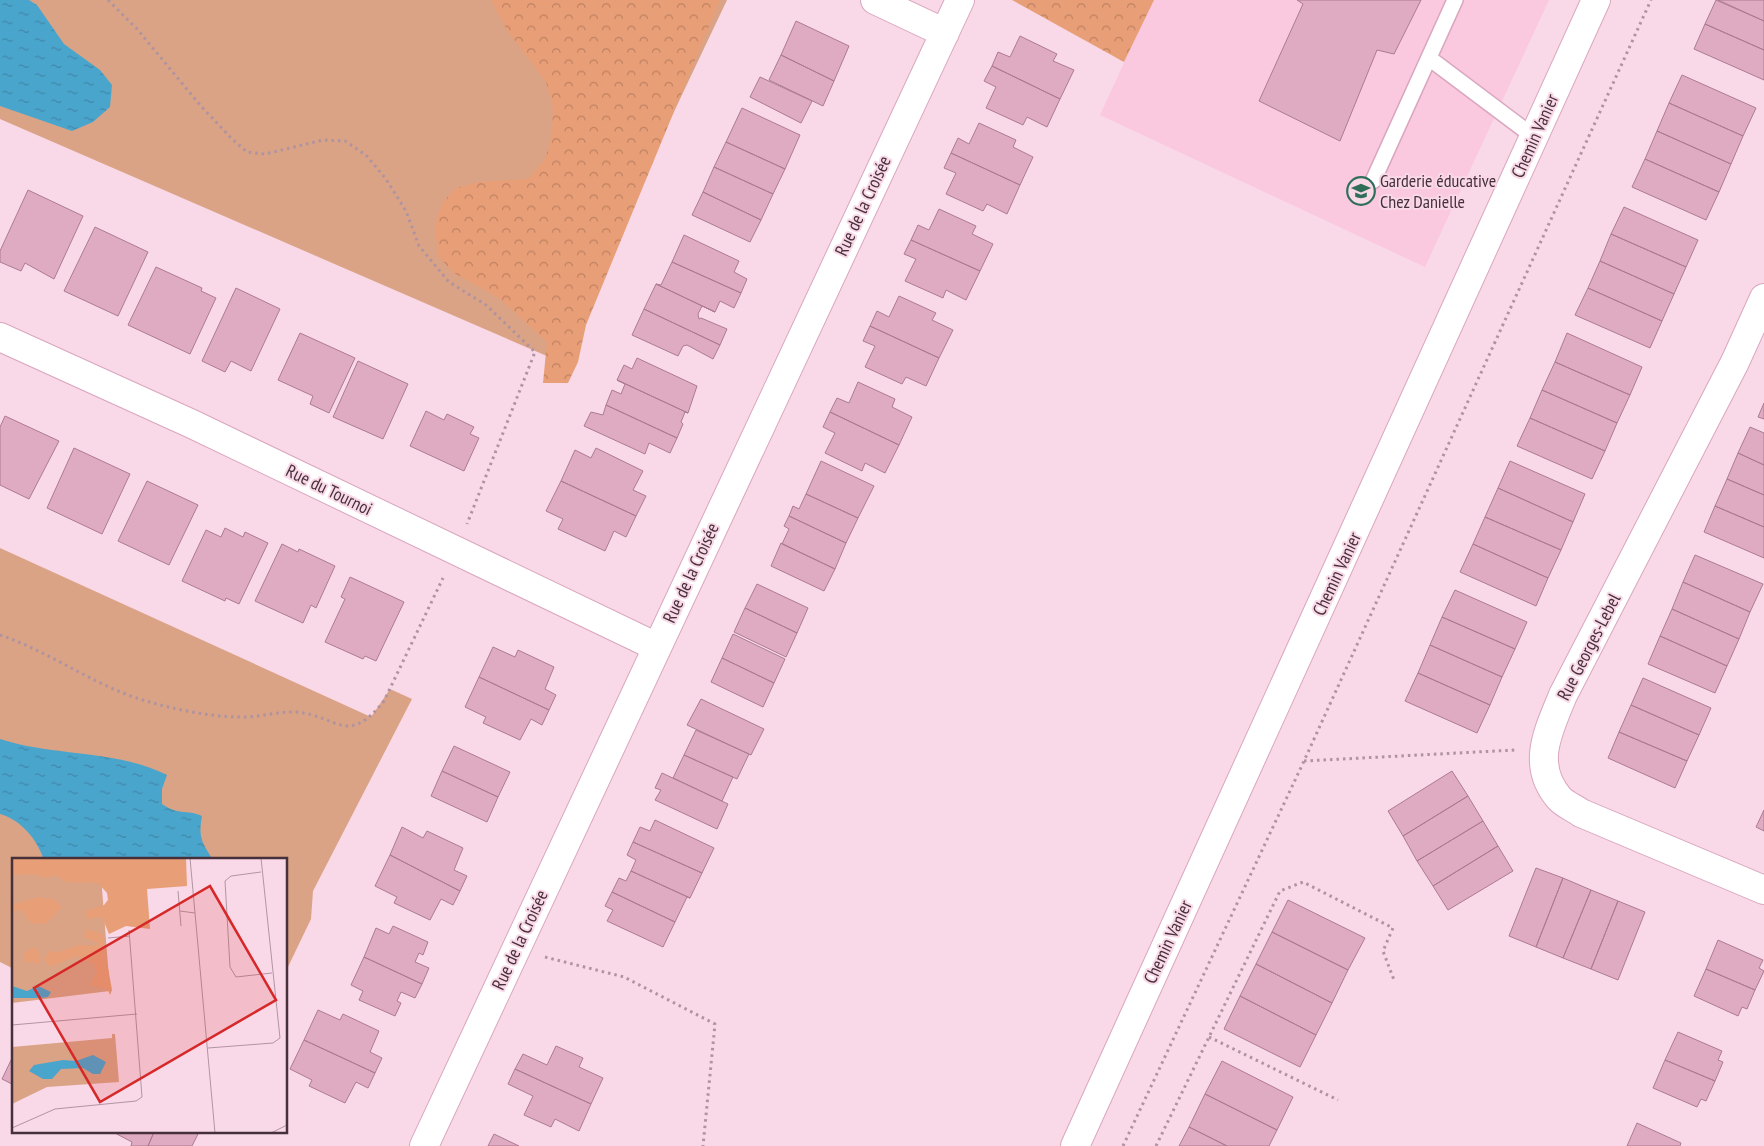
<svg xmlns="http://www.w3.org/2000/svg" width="1764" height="1146" viewBox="0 0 1764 1146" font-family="'PT Sans Narrow',sans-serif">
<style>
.built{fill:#fac9df}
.green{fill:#daa385}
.forest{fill:url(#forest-crowns)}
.water{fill:url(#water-ripples)}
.building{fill:#dfabc2;stroke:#ac7b92}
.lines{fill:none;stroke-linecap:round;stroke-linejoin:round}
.lane-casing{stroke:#daa6be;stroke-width:18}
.street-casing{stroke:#daa6be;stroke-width:30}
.secondary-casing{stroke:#daa6be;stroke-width:30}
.path{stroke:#af93a0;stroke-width:3;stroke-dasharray:2.5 4;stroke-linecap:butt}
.lane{stroke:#fff;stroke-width:15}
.street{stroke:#fff;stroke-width:28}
.secondary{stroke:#fff;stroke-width:28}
.labels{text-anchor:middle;stroke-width:4;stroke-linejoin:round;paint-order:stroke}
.street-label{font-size:18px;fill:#46313b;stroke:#f9d8e7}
.poi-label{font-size:18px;fill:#46313b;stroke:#f9d8e7;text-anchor:start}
.inset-road{fill:none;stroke:#b195a2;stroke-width:1}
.view{fill:#d62828;fill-opacity:0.15;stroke:#d62828;stroke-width:2.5}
.inset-edge{fill:none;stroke:#46313b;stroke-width:2.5}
</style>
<defs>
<pattern id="forest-crowns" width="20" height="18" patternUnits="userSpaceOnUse" patternTransform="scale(1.25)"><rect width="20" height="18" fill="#e89e76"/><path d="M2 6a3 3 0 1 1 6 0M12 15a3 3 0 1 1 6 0" fill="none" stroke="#be8162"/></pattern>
<pattern id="water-ripples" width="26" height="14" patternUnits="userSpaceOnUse" patternTransform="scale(1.25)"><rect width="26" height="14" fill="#4aa5cd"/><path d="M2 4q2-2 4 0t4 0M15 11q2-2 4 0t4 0" fill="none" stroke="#3f87a8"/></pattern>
</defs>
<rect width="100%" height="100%" fill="#f9d8e7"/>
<path class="built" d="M1153,0h396l-124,267 -325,-152z"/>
<path class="green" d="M0,0h727l-171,360 -556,-241z
M0,548l371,169 19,-28 22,10 -99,192 -2,28 -25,52v-111h-272v109l-14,-7z"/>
<path class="forest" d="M491,0h229l-134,325 -8,37 -10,21h-25l4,-41 -48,-44 -45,-25 -16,-17 -3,-32 7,-21 14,-15 22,-6 50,-3 17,-20 7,-24 1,-28 -7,-25 -39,-52z
M1012,0h142l-30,62z"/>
<path class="water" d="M0,0h29l8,5 27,39 36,26 12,15 -2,22 -17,15 -21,9 -72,-25z
M0,739c55,18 115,10 167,36l-5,14v15c18,12 24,5 40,12 -4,22 0,26 11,44h-169c-7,-21 -23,-40 -44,-46z"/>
<path class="building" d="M1297,0h124l-27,54 -17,-4 -37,91 -81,-40 44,-97z
M1716,0l48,21v29l-59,-26z
M1718,0h46v21z
M796,21l53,25 -15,35 -53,-26z
M1705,24l59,26v30l-70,-31z
M1020,36l37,18 -4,7 21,9 -14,29 -68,-33 6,-14 12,5z
M781,55l53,26 -11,25 -54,-26z
M992,66l68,33 -13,28 -20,-10 -4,8 -37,-17 10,-21 -12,-6z
M1682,75l74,33 -13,28 -74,-33z
M760,77l52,24 -11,22 -51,-26z
M1669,103l74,33 -12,28 -74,-33z
M742,108l58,27 -15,34 -59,-27z
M979,123l37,17 -3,7 20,10 -13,28 -69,-32 7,-15 11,6z
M1657,131l74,33 -12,28 -74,-33z
M726,142l59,27 -12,25 -59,-27z
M951,153l69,32 -13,29 -20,-10 -4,7 -37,-17 10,-21 -12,-5z
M1645,159l74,33 -13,28 -74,-33z
M714,167l59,27 -12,26 -58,-28z
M28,190l55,26 -29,63 -29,-16 -4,8 -21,-9v-11z
M703,192l58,28 -11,22 -58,-27z
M1624,207l74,33 -12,27 -75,-33z
M939,209l37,17 -4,8 21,10 -13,27 -69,-31 7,-15 11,5z
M95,227l53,25 -30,64 -54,-25z
M1611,234l75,33 -12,27 -74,-33z
M684,235l55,26 -5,11 13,7 -6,14 -69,-31z
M911,240l69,31 -14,29 -20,-10 -3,8 -38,-17 11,-22 -12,-5z
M1600,261l74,33 -12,27 -74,-33z
M672,262l69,31 -7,15 -14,-7 -5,11 -59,-28 5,1z
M156,267l46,21 -1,3 15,7 -26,56 -62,-29z
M656,284l59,28 -13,-6 -4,8 1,5 2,-1 26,11 -7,16 -76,-36z
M236,288l44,21 -29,62 -20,-10 -6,11 -23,-11z
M1588,288l74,33 -12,27 -75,-33z
M899,296l37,17 -4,7 21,10 -14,28 -69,-32 7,-15 12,6z
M644,309l76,36 -7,14 -26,-14 -4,1 -5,10 -46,-21z
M870,326l69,32 -13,28 -20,-9 -4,7 -37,-17 10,-21 -12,-5z
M300,333l55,25 -26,55 -19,-9 3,-8 -35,-16z
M1567,333l75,34 -12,28 -75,-33z
M637,358l60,28 -9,27 -71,-33 7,-15 8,4z
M358,361l50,23 -25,55 -50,-22z
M1555,362l75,33 -13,28 -75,-33z
M617,380l71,33 -3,-1 -4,10 2,2 -6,14 -71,-33 6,-15 9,4 4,-10z
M858,382l37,17 -3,8 20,10 -13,28 -69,-33 7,-14 12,5z
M1542,390l75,33 -12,28 -75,-33z
M1764,403v16l-6,-2z
M606,405l71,33 -7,15 -21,-10 -4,11 -61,-28 7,-14 12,3z
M426,411l18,9 3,-6 27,13 -4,7 9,4 -15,33 -54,-25z
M830,412l69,33 -14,28 -20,-10 -3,8 -37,-18 10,-20 -12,-6z
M5,416l54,25 -30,58 -29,-14v-58z
M1530,418l75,33 -13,28 -75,-33z
M1750,427l14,6v32l-26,-12z
M74,448l56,26 -28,60 -55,-26z
M596,448l47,23 -10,19 13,6 -10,20 -75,-35 14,-31 16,8z
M1738,453l26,12v30l-37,-16z
M821,461l53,25 -16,32 -52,-24z
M1510,461l75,33 -12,28 -75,-34z
M1727,479l37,16v32l-49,-21z
M147,481l51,24 -29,60 -51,-24z
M561,481l75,35 -10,21 -12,-6 -9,20 -47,-22 5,-10 -17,-8z
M1498,488l75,34 -12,28 -76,-33z
M806,494l52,24 -12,25 -57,-27 4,-10 6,3z
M1715,506l49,21v31l-60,-26z
M789,516l57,27 -11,26 -53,-25 7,-15 -5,-3z
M1485,517l76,33 -13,28 -75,-34z
M225,528l18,9 2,-5 23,11 -29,61 -13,-6 -1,3 -43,-20 24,-51 15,7z
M781,543l54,26 -11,22 -53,-25z
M282,544l16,8 1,-3 36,17 -19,42 -5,-3 -8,18 -48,-22z
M1473,544l75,34 -12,28 -76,-34z
M1695,555l68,29 -13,28 -67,-30z
M350,577l54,25 -28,59 -11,-5 -2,3 -38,-17 20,-43 -4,-2z
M1683,582l67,30 -11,27 -67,-30z
M757,584l51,24 -11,25 -52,-25z
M1455,590l72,32 -12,27 -73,-32z
M745,608l52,25 -11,24 -52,-25z
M1672,609l67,30 -12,27 -67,-30z
M1442,617l73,32 -13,28 -72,-32z
M733,634l52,25 -11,24 -52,-25z
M1660,636l67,30 -12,27 -67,-29z
M1430,645l72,32 -12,28 -72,-32z
M493,647l22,10 3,-7 36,17 -9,22 11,6 -7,15 -70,-33z
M722,658l52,25 -11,24 -52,-25z
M1418,673l72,32 -13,28 -72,-32z
M479,677l70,33 -7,15 -11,-6 -11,21 -37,-17 3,-6 -21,-10z
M1643,678l68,30 -12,27 -68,-30z
M701,699l63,30 -13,26 -64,-30z
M1631,705l68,30 -12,26 -68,-29z
M696,730l53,24 -12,25 -53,-24z
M1619,732l68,29 -12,27 -67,-30z
M454,746l56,26 -12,25 -56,-26z
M684,755l49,22 -11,24 -49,-23z
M442,771l56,26 -11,25 -56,-26z
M1452,771l16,25 -65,40 -15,-25z
M662,773l66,31 -11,25 -62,-29 6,-10 -6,-2z
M1468,796l15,25 -66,40 -14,-25z
M1764,810v21l-8,-4z
M655,820l59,28 -12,25 -69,-31 7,-15 10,4z
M1483,821l15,25 -65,40 -16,-25z
M402,827l21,11 4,-7 36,17 -9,22 13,6 -7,15 -70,-36z
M633,842l69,31 -12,25 -59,-27 5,-11 -9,-5z
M1498,846l15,25 -65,39 -15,-24z
M390,855l70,36 -7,14 -12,-6 -11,21 -36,-17 3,-6 -22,-11z
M1536,868l27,10 -27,69 -27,-11z
M631,871l59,27 -3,-1 -12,25 -63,-30 7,-14 7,3z
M1563,878l28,12 -28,68 -27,-11z
M1591,890l27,11 -27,68 -28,-11z
M612,892l63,30 -12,25 -56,-26 6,-11 -8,-4z
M1288,900l77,38 -17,32 -76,-38z
M1618,901l27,11 -27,68 -27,-11z
M393,926l35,16 -5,13 -4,-2 -4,9 14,6 -7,16 -58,-27 12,-29 13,6z
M1272,932l76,38 -16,33 -76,-39z
M1718,940l45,20 -4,8 5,3 -9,19 -49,-21z
M364,957l58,27 -7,14 -14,-6 -4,9 4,2 -6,13 -36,-16 4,-9 -12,-6z
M1256,964l76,39 -16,32 -76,-39z
M1706,969l49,21 -8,19 -5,-2 -4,9 -44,-20z
M1240,996l76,39 -16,32 -76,-38z
M318,1010l22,10 3,-6 36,17 -9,21 12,6 -7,15 -71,-33z
M1678,1032l44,19 -4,9 5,2 -8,19 -50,-21z
M304,1040l71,33 -7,15 -12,-6 -11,21 -36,-17 3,-6 -22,-11z
M556,1046l27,12 -4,9 24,11 -12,26 -76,-35 8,-15 24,11z
M14,1054v31l-12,-6z
M1665,1060l50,21 -9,20 -5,-2 -4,8 -44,-19z
M1222,1061l71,36 -16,33 -72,-36z
M515,1069l76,35 -12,27 -24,-12 -4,8 -27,-12 9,-19 -25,-12z
M1205,1094l72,36 -8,16h-42l-38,-19z
M1637,1123l44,20 -1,3h-53z
M1189,1127l38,19h-48z
M113,1132h41l-6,14h-17l1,-4z
M154,1132h45l-7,14h-44z
M494,1134l25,12h-31z"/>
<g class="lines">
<defs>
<path id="lane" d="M1429,58l105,79
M1373,181l82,-181"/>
<path id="street" d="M875,0l70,33
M1764,298l-29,64 -172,333c-14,35 -33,69 -4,103 5,6 15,10 22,15l183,77
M0,337l192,87 465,223
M424,1146l536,-1146"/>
<path id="secondary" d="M1075,1146l521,-1146"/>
</defs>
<use href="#lane" class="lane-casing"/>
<use href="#street" class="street-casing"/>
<use href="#secondary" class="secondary-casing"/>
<path class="path" d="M108,0l29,29 63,76 32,34 15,13 18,2 58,-14 22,1 21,14 20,24 20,32 13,35 30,36 37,23 49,47 -68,172
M0,635c51,17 94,51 146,66 31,9 65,16 98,16 18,0 35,-6 52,-5 43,4 51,35 88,-11l59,-123
M1304,761l211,-11
M545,957l79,20 91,47 -12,122
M1209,1037l129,63
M1123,1146l181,-385 347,-761
M1156,1146l124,-255 23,-9 90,46 -10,23 11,29"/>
<use href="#lane" class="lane"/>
<use href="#street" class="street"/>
<use href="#secondary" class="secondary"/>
</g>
<defs>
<symbol id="school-ring" viewBox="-11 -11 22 22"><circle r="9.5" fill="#f9d8e7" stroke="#306e5a" stroke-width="1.5"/><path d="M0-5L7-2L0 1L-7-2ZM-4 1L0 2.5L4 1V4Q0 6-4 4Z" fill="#306e5a"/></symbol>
</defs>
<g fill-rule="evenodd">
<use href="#school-ring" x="1345" y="175" width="32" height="32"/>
</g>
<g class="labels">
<g class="street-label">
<text transform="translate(1535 136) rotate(-66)" y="6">Chemin Vanier</text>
<text transform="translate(863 206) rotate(-65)" y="6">Rue de la Croisée</text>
<text transform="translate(329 490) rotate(26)" y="6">Rue du Tournoi</text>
<text transform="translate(691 573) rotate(-65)" y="6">Rue de la Croisée</text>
<text transform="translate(1337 574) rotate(-65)" y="6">Chemin Vanier</text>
<text transform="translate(1589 647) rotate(-63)" y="6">Rue Georges-Lebel</text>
<text transform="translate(520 940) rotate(-65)" y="6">Rue de la Croisée</text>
<text transform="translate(1168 942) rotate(-65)" y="6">Chemin Vanier</text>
</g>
<g class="poi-label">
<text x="1380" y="187">Garderie éducative<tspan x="1380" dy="21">Chez Danielle</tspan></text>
</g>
</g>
<g transform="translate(12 858)">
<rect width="275" height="275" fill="#f9d8e7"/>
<path d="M0,0l89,18 9,115 -98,12zM100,176h3l4,48 -72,5 -35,17v-57l100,-9z" fill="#daa385"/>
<path d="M0,0h174l1,28 -40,3 3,40 -24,-3 -17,8 -7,-17 -15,2 -2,-8 19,-6 4,-5 -1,-7 -9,-10 -32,-1 -10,-7 -12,3 -7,-3 -25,-1zM27,39l14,2 9,8 -15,16 -12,1 -7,-4 -5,-10 -11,1 2,-7zM75,71l15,5 10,56 -2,5 -2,-5 -18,-5 7,-13 -4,-8 -16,-8 -27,11 -6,-8 6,-9 6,3 23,-8 18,1v-4l-13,-5zM26,90l2,15 -2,2 -6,-4 -7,3 -1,-10 7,-6z" fill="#e89e76"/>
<path d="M0,128l15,5 11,-5 13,6 -3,5 -7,1h-29zM81,197l13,7 -6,12h-7l-10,-6 -22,1 -9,10h-9l-14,-8 5,-6 29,-5 13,1z" fill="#4aa5cd"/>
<path class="inset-road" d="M178,0l25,275M249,14l-30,4 -6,5 5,86 6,10 36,-4M166,33l3,35M168,53l15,2M96,80l22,-2M0,167l125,-11M196,190l65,-5 7,-5 -19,-180M0,270l43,-19 81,-8 6,-4 -13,-167M259,275l16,-8"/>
<path class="view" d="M198,28l66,114 -176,102 -66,-114z"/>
<rect width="275" height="275" class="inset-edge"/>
</g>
</svg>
